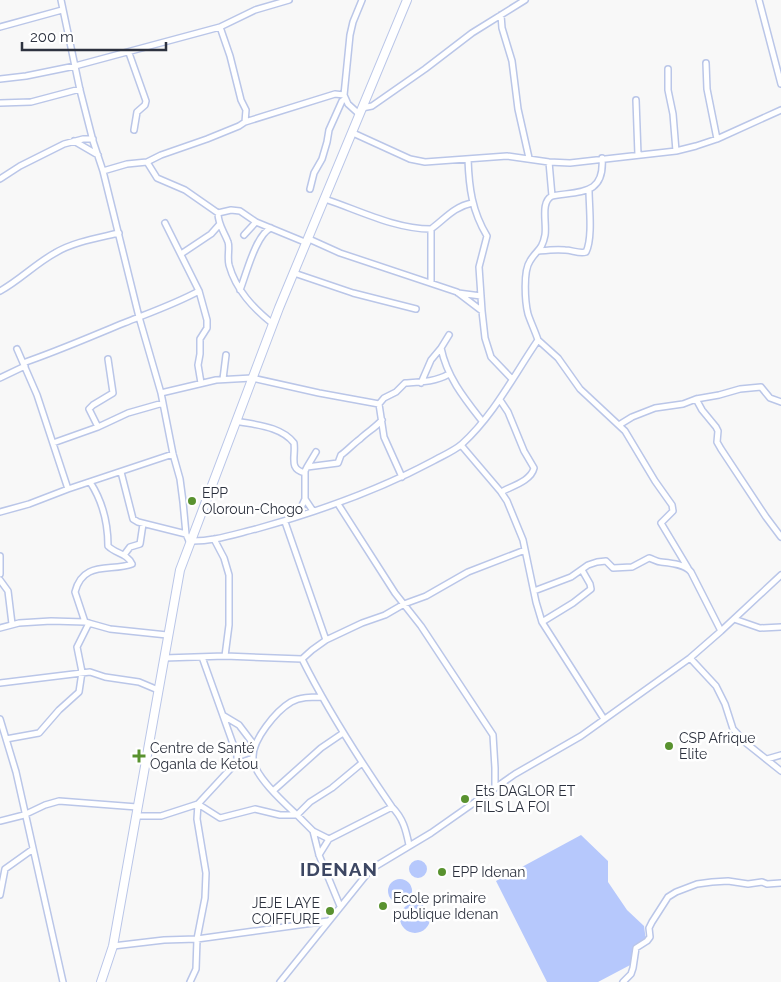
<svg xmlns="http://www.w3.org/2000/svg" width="781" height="982" viewBox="0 0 781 982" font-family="Raleway,sans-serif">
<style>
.green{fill:#b6c8fc}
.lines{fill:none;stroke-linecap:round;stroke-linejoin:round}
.street-casing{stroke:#bac6e8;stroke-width:8}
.secondary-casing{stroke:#bac6e8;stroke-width:10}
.street{stroke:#fff;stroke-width:5}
.secondary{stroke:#fff;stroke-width:8}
.poi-dot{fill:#59922f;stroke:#fff;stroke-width:2}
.labels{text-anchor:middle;stroke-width:5;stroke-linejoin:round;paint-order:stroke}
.poi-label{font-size:14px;fill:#2d323f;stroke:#fff;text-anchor:start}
.district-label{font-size:19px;font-weight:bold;letter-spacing:1px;fill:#3d4763;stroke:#fff}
</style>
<rect width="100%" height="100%" fill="#f8f8f8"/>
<path class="green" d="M581,835l27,26v21l19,28 17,16 2,15 -11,6 -1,16 -36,19h-51l-51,-101z
M409 869a9 9 0 1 1 18 0a9 9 0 1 1-18 0Z
M388 891a12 12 0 1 1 24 0a12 12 0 1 1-24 0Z
M400 918a15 15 0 1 1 30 0a15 15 0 1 1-30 0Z"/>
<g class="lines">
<defs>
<path id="street" d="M61,0l19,90 13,51 10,30 36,146 22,76 12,61 7,25 3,23 3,32 3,7c23,1 46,-7 67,-12 61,-17 121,-38 177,-68 9,-5 21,-10 29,-17 32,-29 52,-69 76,-104 -3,-9 -7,-17 -10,-26 -3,-12 -5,-43 2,-53 7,-12 12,-10 15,-26 2,-12 -5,-33 7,-39 29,-5 53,-1 50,-38
M759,0l22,84
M501,15l1,13 10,33 6,48 11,49
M0,27l62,-17
M129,53l17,48 -1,4 -8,7 -3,18
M706,63l1,26 10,50
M668,69v21l5,24 3,37
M0,79l26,-3 49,-10 145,-39
M636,100l2,55
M0,103l31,-1 49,-13
M362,108l10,-2 53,-37 47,-36 53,-33
M359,114l-11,-10 -4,-9 6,-60 3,-13 9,-22
M245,122l90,-28 9,1
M353,133l57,26 15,3 82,-6 42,6 21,1 106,-12 20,-5 21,-7 64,-29
M74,141l24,14
M468,159c1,29 4,52 19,77l-8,31 3,44
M147,162l14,-7 46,-16 32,-13 6,-4 1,-12 -5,-10 -11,-44 -10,-29 35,-17 34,-10
M549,162l3,34
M103,171l24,-7 20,-2 10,16 28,12 33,23 13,-3 9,1 16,11 51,21
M0,179l20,-13 44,-22 19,-5h10
M310,189l4,-16 8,-14 5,-17 2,-12 13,-29 3,-2
M325,199c33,11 70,30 106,30 14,-10 22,-22 41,-26
M218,213c0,12 6,18 10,29 2,5 -1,15 1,23 7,25 24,43 44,59
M165,223l34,68 8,29v8l-7,11v15l-2,11 3,18
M244,235l12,-13
M309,239l31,14 117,39 25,19 3,27 6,19 21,22
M539,251c9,-1 17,-2 26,-1 7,0 14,4 21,2 7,-14 3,-46 3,-62
M181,254l30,-20 8,-9
M294,273l59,20 63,16
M431,283v-54
M240,290c6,-15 16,-56 31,-62
M0,291c20,-11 35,-27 55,-38 18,-11 43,-15 64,-20
M458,293l23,3
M449,335l-8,13c6,29 23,50 41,73
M538,340l20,18 22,31 45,42 30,50 17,24 1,6 -12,12 27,45
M17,349l20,46 31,94
M23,363c35,-12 67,-26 101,-40 25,-10 51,-19 75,-32
M0,378l25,-12
M223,379l3,-24
M421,383l10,-23 10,-12
M161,393l55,-13 36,-2 67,15 60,11
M696,399l6,11 14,17 2,4 -1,11 4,7 45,68 15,20
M500,400l8,12 16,39 10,17c-3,13 -22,18 -33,24
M236,421c19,4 45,5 58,22 2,14 -6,26 11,30
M619,425l13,-8 23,-9 28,-4 13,-5 23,-4 21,-6 21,-2 9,11 11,4
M98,427l-9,-18 4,-4 20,-12 -5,-34
M53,443l45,-16 30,-14 35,-10
M461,445l40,47 6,9 16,39 13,62 6,20 62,97
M307,467l9,-15
M121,472l12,47 5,3 48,12
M402,477l-18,-40 -5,-33 5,-6 12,-6 9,-9c15,-1 30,-1 44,-9
M338,504l57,89 26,33 72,109 2,33v20
M313,511l-8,-12v-28l2,-4 31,-4 3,-8c7,-5 12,-11 19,-16 7,-7 15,-11 22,-19
M0,512l29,-8 39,-15 105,-35
M297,516l8,-17
M285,522l41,118
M214,539l10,19 5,17v50l-4,31
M124,555l6,-8 10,-3 3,-20
M0,556v18
M0,580l8,11 4,33
M534,591l37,-14 17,-12 9,-3 9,-1 7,7 19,-1 17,-9c4,1 8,4 12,4 9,1 24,2 30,10l30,59
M734,619l26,9 21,-1
M85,622l-10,-30c8,-32 36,-20 57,-28 -5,-11 -16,-10 -24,-18 0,-23 -5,-44 -18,-64
M542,622l31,-19 18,-14 -1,-5 -8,-14
M0,628l19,-5 32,-2 34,1 25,7 57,6
M202,657l35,98v8
M164,658l61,-2 77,3 10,-9 14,-10 36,-17 23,-8 19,-11 22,-8 42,-24 57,-22
M690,658l26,28 9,18 8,25 13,14 35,28
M302,659c26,52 57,100 90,148 11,11 14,23 17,38
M0,683l90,-11 15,5 34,5 19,8
M321,697c-10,0 -21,0 -30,5 -15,9 -39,38 -38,56 0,17 31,45 44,57l13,-13 22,-14 30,-25
M224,716l15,9 16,21
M0,719l16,53 47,210
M6,739l33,-6 20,-23 20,-18 3,-20 -5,-25 12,-24
M767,759l14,-4
M273,791l48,-43 22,-15
M136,816h25l37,-12 22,14 35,-9 25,6h17l16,16 16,8
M0,821l24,-6 21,-10 14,-4 78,6
M313,831l6,24 21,51
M319,855l10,-16 63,-32
M0,895l5,-26 28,-20
M113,946l51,-6 33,-1 131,-18
M190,982l6,-13 1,-30 8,-41 1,-25 -9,-54 1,-15 36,-39 19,-7
M280,982l91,-113 60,-36 84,-59 66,-38 109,-78 31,-27 60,-56
M623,982l8,-8 2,-6 3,-20 11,-7 3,-4 -1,-9 3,-6 16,-25 8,-5 21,-8 15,-2 16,-1 20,3 14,-2 5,2 14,-1"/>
<path id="secondary" d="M101,982l12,-36 67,-376 99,-262 128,-308"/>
</defs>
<use href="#street" class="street-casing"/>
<use href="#secondary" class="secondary-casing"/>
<use href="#street" class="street"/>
<use href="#secondary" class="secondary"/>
</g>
<g class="poi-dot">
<circle cx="192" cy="501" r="5"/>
<circle cx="669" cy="746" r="5"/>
<path d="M136.5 748.5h5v5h5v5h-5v5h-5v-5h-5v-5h5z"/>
<circle cx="465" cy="799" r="5"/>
<circle cx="442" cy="872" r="5"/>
<circle cx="383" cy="906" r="5"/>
<circle cx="330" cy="911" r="5"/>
</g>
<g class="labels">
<g class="poi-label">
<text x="202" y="498">EPP<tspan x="202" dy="16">Oloroun-Chogo</tspan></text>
<text x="679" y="743">CSP Afrique<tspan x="679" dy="16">Elite</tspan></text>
<text x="150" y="753">Centre de Santé<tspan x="150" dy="16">Oganla de Ketou</tspan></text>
<text x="475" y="796">Ets DAGLOR ET<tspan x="475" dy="16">FILS LA FOI</tspan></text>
<text x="452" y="877">EPP Idenan</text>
<text x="393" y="903">Ecole primaire<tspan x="393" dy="16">publique Idenan</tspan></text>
<text x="320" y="908" text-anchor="end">JEJE LAYE<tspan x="320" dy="16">COIFFURE</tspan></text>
</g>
<g class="district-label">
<text x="339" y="876">IDENAN</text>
</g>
</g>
<path d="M22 42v8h144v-8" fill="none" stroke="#2d323f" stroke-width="2.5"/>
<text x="30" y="42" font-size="15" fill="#2d323f" stroke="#ffffff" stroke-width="4" paint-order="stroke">200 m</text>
</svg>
